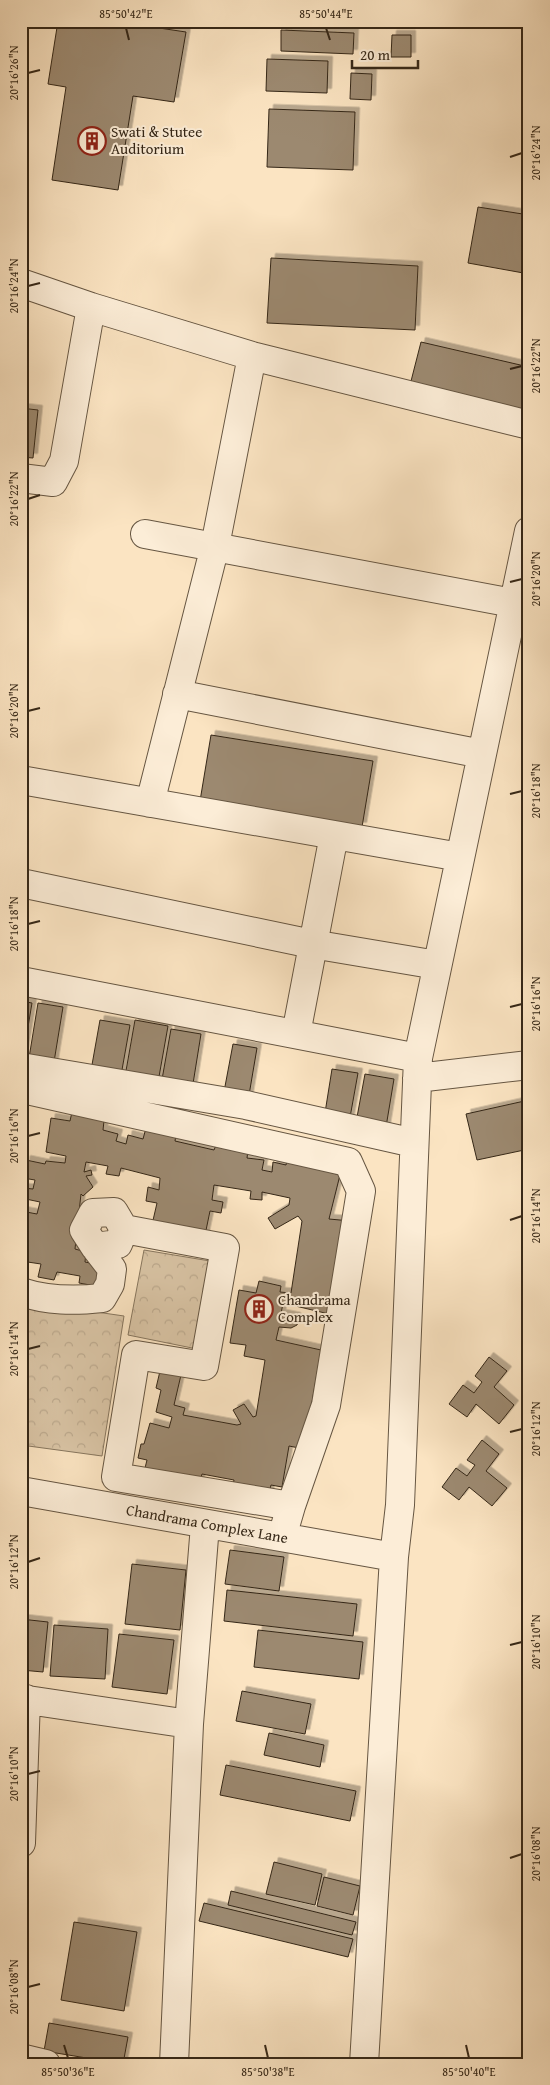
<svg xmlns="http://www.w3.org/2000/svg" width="550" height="2085" viewBox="0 0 550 2085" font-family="'Gentium Book Plus',serif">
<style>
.park{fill:url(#park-crowns);stroke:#87765e}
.building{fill:#9c8970;stroke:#352717;filter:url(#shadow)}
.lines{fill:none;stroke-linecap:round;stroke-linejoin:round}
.minor-casing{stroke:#665642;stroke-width:30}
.minor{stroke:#fcedd7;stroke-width:28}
.ticks{fill:none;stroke:#352717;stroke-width:2}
.labels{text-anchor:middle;stroke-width:4;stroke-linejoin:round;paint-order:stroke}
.poi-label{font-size:15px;fill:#352717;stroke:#fcedd7;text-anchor:start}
.street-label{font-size:15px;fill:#352717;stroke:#fcedd7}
.neatline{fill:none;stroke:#352717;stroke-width:2}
.ticks-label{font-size:12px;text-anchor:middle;fill:#352717}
</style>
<defs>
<pattern id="park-crowns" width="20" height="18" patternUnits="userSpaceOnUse" patternTransform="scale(1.25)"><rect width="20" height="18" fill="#d9c4a5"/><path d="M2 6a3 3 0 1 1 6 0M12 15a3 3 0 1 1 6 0" fill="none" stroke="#bba88d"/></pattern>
<filter id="shadow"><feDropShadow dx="4.5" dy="-4.5" stdDeviation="0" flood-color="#0004"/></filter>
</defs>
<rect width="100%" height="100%" fill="#fbe4c2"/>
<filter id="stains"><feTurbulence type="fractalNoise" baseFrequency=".004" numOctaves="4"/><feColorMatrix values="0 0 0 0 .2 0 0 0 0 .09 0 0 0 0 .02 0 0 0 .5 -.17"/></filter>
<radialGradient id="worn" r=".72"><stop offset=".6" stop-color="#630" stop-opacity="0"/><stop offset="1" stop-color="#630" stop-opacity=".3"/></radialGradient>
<path class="park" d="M144,1250l72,12 -14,88 -74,-15z
M21,1301l103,15 -22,140 -81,-11z"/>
<path class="building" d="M58,21h54l74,11 -12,70 -41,-6 -15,94 -66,-10 14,-93 -18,-3z
M281,30l73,3 -1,21 -72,-3z
M392,35h19v22h-20z
M267,59l61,2 -1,32 -61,-2z
M351,73l21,1 -1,26 -21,-1z
M269,109l86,3 -2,58 -86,-3z
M478,207l51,8v59l-61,-11z
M271,258l147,8 -3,64 -148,-7z
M421,342l108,25v9l-9,39 -111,-26z
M21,408l17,2 -5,48 -12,-1z
M211,735l162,26 -11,66 -162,-26z
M21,1001l11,2 -10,60h-1z
M38,1003l25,4 -10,61 -25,-4z
M100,1020l30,5 -10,56 -30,-5z
M135,1020l33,6 -11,62 -33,-6z
M171,1029l30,5 -9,56 -31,-5z
M233,1044l24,4 -9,53 -25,-4z
M332,1069l26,4 -9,50 -25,-4z
M365,1074l29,5 -9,54 -30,-5z
M529,1100v49l-52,11 -11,-46z
M72,1112l32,9 -1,9 15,4 -2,7 10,3 2,-9 15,4 3,-11 30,7 -1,6 39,9 3,-7 31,7 -1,8 17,2 -2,10 10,2 1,-10 13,3 2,-10 31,14 21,6 -11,44 22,2 -22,93 -46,-11 -2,11 15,3 2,5 -1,3 -6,3 -12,-1 -3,13 45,10 -17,99 -15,-3 -7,41 -11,-2 -3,13 -36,-8 2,-10 -32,-6 -4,13 -53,-19 2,-8 -9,-2 3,-14h3l6,-21 19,5 3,-11 -16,-5 5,-22 -5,-2 4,-17 21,4 -7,30 11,3 -2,7 54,10 4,-1 -8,-14 11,-6 9,13 3,-1 9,-56 -21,-4 2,-11 -16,-2 9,-53 17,3 3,-12 22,5 -1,6 11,1 11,-72 -4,-5 -23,13 -7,-11 21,-13 1,-7 -28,-6v8l-12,-1 1,-8 -37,-6 -2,15 11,2 -2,11 -11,-2 -6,29 -53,-11 6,-26 -11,-2 2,-14 11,3 1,-12 -39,-10 -2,8 -13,-2 2,-8 -22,-4 -2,10 7,-2 1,5 -6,1 7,11 -10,9 -2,-2 -6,55 11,3 -1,10 20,4 -4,21 -22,-4 1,-7 -23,-4 -3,8 -16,-3 3,-13 -20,-3v-23l4,-8 -4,-1v-18l16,3 3,-12 -19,-4 2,-10 10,1 2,-9 -12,-2 3,-18 19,4 1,-3 19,2 1,-7 -20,-4 5,-34 19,3z
M489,1357l18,14 -13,16 20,18 -15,19 -23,-20 -9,13 -18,-13 14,-19 11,8 8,-11 -7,-6z
M482,1440l17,14 -13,17 21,17 -15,18 -23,-19 -10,13 -17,-13 14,-19 11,8 8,-11 -8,-5z
M230,1550l54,7 -5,34 -54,-7z
M132,1564l54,6 -6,60 -55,-6z
M227,1590l130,14 -4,32 -129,-15z
M21,1619l27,3 -5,50 -22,-2z
M54,1625l54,4 -3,50 -55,-3z
M258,1630l105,12 -4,37 -105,-12z
M119,1634l55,6 -7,54 -55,-7z
M242,1691l69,13 -6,30 -69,-13z
M269,1733l55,12 -4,22 -56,-12z
M226,1765l130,26 -6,30 -130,-26z
M274,1862l48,12 -7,31 -49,-11z
M324,1877l36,9 -7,29 -36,-9z
M231,1891l125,31 -4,13 -124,-30z
M204,1903l149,36 -5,18 -149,-36z
M74,1922l63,10 -13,79 -63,-11z
M49,2023l79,14 -5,27 -79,-13z"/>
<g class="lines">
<defs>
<path id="minor" d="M21,283l70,24 161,49 277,69
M21,478l32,4 11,-21 27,-154
M145,534l368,69
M177,694l305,60
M21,780l439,77
M150,803l65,-257 37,-190
M21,883l291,61 125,21
M21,981l397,77
M296,1034l38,-199
M21,1067l225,38 168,38
M417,1078l112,-13
M21,1091l2,-2 325,73 13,29 -35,214 -35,101 -9,31
M124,1229l101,19 -21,118 -68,-11 -20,122 175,29
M21,1292c27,9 53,9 81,6l8,-14 2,-15 -17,-22 -11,-17 9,-17 21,-1 10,17 -6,15 -23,3
M21,1491l373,66
M21,1699l168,25
M21,1843l5,-144
M21,2058l25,6
M174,2064l15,-340 16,-199
M364,2064l30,-507 6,-52 18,-447 111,-527"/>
</defs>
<use href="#minor" class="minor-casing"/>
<use href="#minor" class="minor"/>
</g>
<path class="ticks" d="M126,28l3,12M326,28l4,12M28,73l12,-3M510,157l12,-4M28,286l12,-3M510,369l12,-3M28,499l12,-4M510,582l12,-3M28,711l12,-3M510,794l12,-3M28,924l12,-3M510,1007l12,-3M28,1136l12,-3M510,1220l12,-4M28,1349l12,-3M510,1432l12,-3M28,1562l12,-4M510,1645l12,-3M28,1774l12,-3M510,1858l12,-4M28,1987l12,-3M64,2045l4,13M265,2045l3,13M466,2045l3,13"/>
<defs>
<symbol id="building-ring" viewBox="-11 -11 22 22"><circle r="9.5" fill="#fcedd7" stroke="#8f2418" stroke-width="1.5"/><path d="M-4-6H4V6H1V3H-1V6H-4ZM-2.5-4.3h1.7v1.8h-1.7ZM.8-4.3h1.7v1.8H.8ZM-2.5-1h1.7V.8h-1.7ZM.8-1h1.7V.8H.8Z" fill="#8f2418"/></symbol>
</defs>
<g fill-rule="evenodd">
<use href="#building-ring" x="76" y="125" width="32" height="32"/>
<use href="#building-ring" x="243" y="1293" width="32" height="32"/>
</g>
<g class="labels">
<g class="poi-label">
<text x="111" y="137">Swati &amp; Stutee<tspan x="111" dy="17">Auditorium</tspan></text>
<text x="278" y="1305">Chandrama<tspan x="278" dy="17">Complex</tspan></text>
</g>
<g class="street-label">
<text transform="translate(207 1524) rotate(10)" y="5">Chandrama Complex Lane</text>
</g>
</g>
<rect width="550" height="2085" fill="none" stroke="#fbe4c2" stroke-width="55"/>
<path d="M352 60v8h66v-8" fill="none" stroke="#352717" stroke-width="2.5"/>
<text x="360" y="60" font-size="15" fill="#352717" stroke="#fcedd7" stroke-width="4" paint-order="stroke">20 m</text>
<rect x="28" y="28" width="494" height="2030" class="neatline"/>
<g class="ticks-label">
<text x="126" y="18">85°50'42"E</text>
<text x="326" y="18">85°50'44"E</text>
<text transform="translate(14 73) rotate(-90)" y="4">20°16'26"N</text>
<text transform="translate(536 153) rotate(-90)" y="4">20°16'24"N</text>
<text transform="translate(14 286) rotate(-90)" y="4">20°16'24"N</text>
<text transform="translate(536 366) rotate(-90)" y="4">20°16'22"N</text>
<text transform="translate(14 499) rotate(-90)" y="4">20°16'22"N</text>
<text transform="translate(536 579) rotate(-90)" y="4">20°16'20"N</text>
<text transform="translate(14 711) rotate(-90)" y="4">20°16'20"N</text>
<text transform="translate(536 791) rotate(-90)" y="4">20°16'18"N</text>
<text transform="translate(14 924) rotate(-90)" y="4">20°16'18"N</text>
<text transform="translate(536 1004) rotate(-90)" y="4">20°16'16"N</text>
<text transform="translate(14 1136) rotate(-90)" y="4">20°16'16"N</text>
<text transform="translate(536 1216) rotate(-90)" y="4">20°16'14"N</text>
<text transform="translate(14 1349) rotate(-90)" y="4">20°16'14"N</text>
<text transform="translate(536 1429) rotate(-90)" y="4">20°16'12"N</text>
<text transform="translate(14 1562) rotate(-90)" y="4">20°16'12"N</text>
<text transform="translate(536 1642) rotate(-90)" y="4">20°16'10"N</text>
<text transform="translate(14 1774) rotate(-90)" y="4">20°16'10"N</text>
<text transform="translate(536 1854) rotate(-90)" y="4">20°16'08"N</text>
<text transform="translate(14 1987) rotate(-90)" y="4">20°16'08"N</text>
<text x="68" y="2076">85°50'36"E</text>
<text x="268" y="2076">85°50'38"E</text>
<text x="469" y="2076">85°50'40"E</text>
</g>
<rect width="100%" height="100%" filter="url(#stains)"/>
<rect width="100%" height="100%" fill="url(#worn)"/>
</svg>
